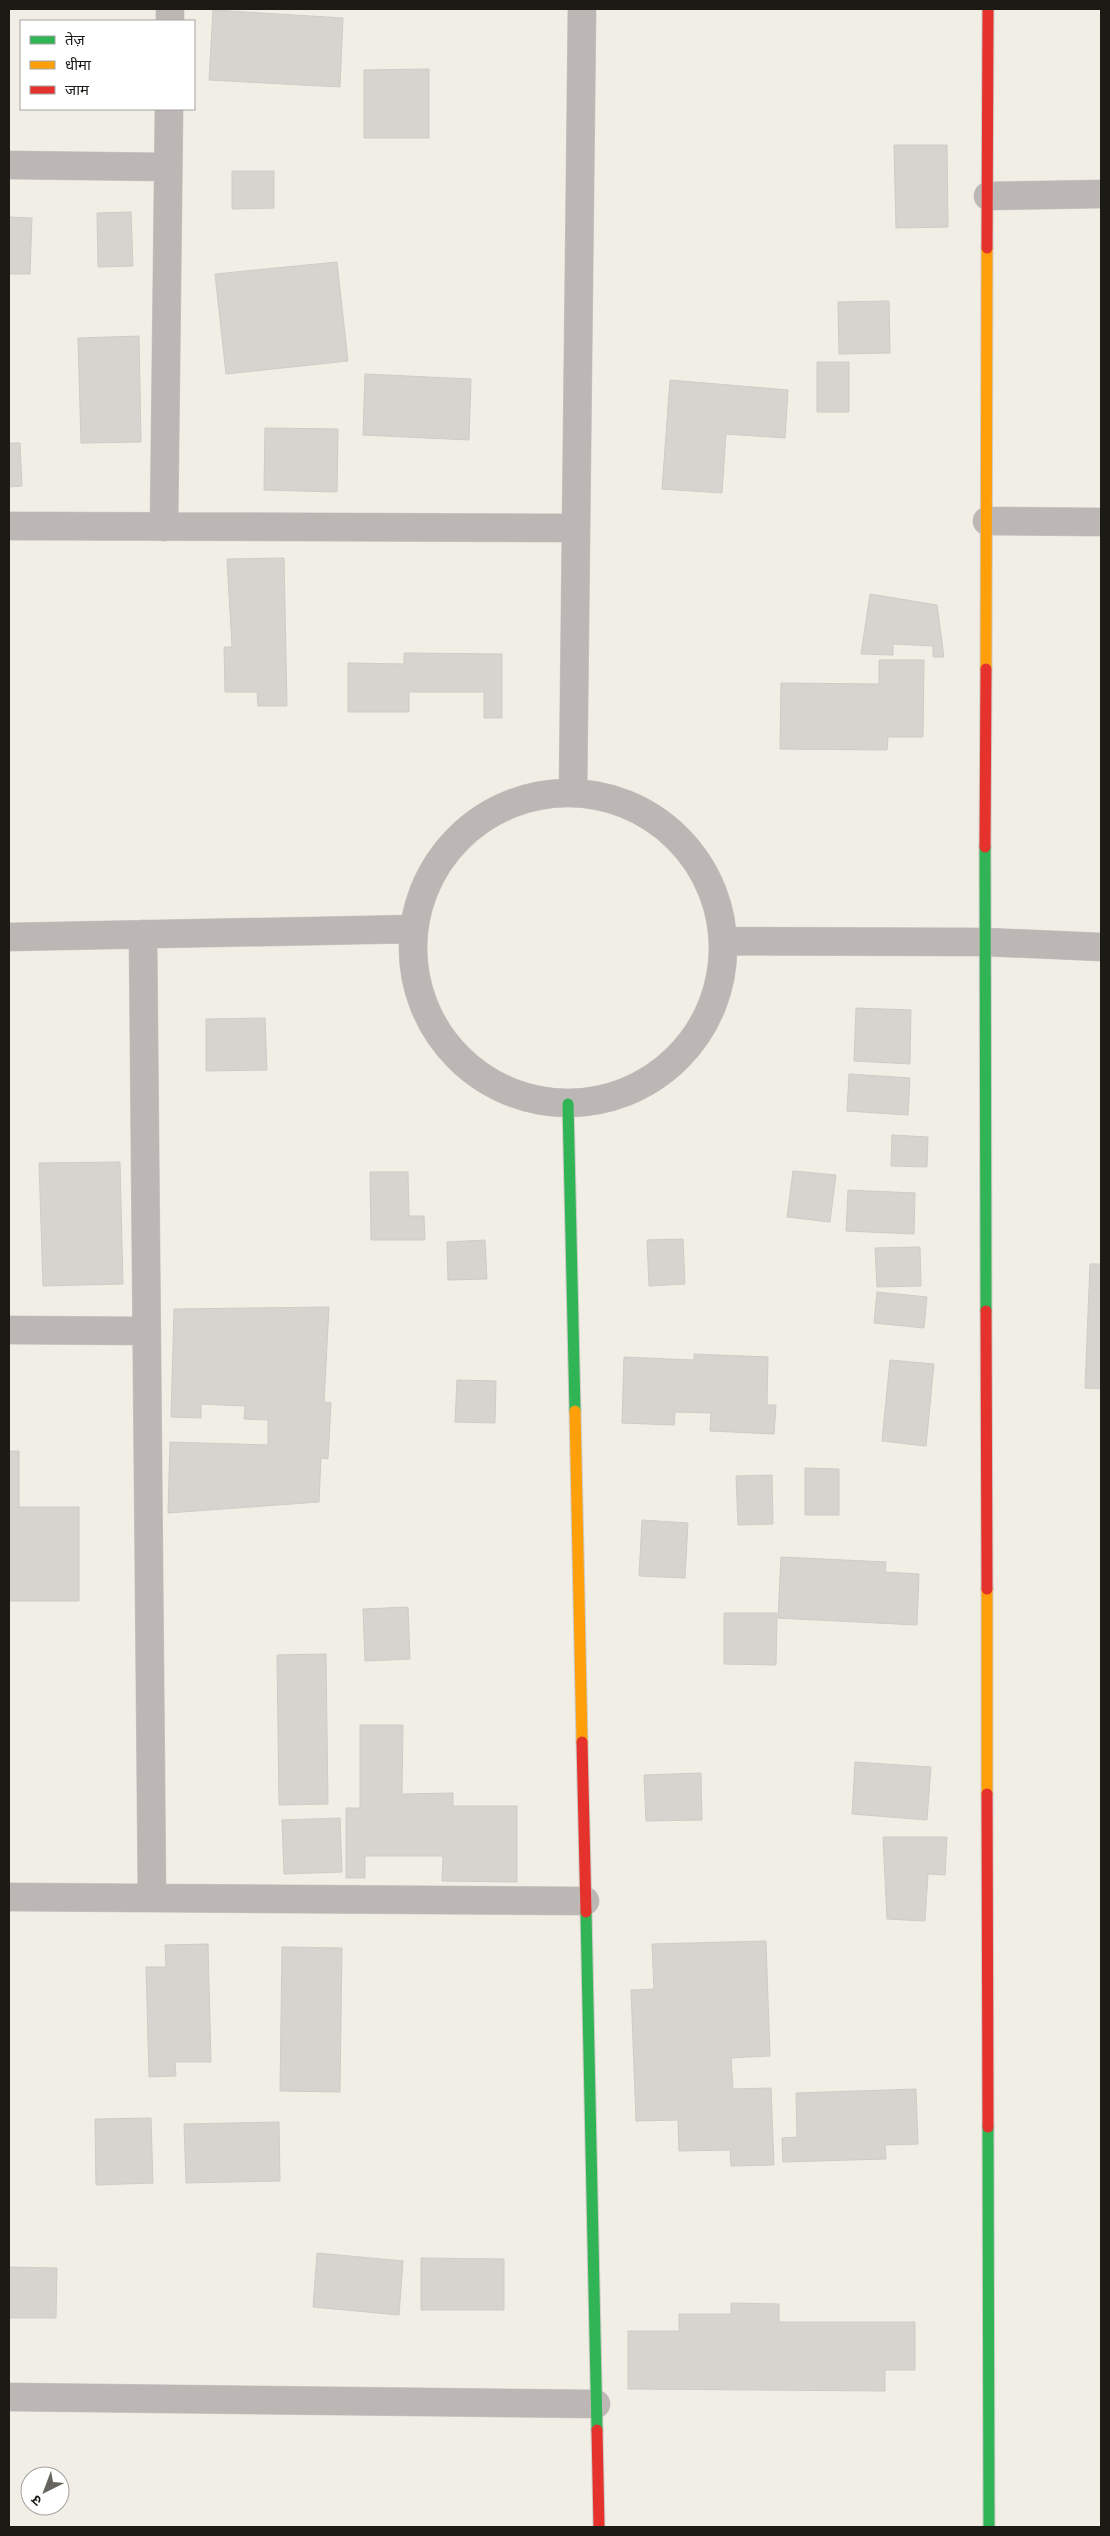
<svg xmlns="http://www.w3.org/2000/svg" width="1110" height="2536" viewBox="0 0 1110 2536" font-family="'Archivo Narrow','Noto Sans Devanagari',sans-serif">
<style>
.building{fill:#d6d4ce;stroke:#ceccc6}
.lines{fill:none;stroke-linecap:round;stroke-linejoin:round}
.street-casing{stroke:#cecbc5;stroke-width:29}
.fast-casing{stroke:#cecbc5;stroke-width:13}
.slow-casing{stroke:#cecbc5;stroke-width:13}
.jam-casing{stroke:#cecbc5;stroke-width:13}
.street{stroke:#bcb6b4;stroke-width:28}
.fast{stroke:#30b455;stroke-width:11}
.slow{stroke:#ff9f0a;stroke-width:11}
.jam{stroke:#e5322d;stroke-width:11}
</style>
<rect width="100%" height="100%" fill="#f1eee6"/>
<path class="building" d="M213,10l130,8 -3,69 -131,-7z
M429,69v69h-65v-68z
M894,145h53l1,82 -52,1z
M232,171h42v37l-42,1z
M131,212l2,54 -35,1 -1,-54z
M9,217l23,1 -2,56h-21z
M337,262l11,99 -122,13 -11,-100z
M889,301l1,52 -51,1 -1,-52z
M139,336l2,106 -60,1 -3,-105z
M817,362h32v50h-32z
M365,374l106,5 -2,61 -106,-5z
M670,380l118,10 -3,48 -59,-4 -4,59 -60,-4z
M265,428l73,1 -1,63 -73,-2z
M9,443h11l2,43 -13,1z
M284,558l3,148h-29l-1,-14h-32l-1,-45h8l-5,-88z
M870,594l67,11 7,52h-11v-11l-40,-2v11l-32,-1z
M404,653l98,1v64h-18v-26h-75v20h-61v-49l56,1z
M879,660h45l-1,77h-35l-1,13 -107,-1 1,-66 98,1z
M856,1008l55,2 -1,54 -56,-3z
M265,1018l2,52 -61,1v-52z
M849,1074l61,4 -2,37 -61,-4z
M892,1135l36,2 -1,30 -36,-1z
M120,1162l3,122 -80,2 -4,-123z
M793,1171l43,4 -6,47 -43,-5z
M370,1172h38l1,44h15l1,24h-54z
M848,1190l67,3 -1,41 -68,-3z
M683,1239l2,45 -36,2 -2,-46z
M485,1240l2,39 -39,1 -1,-38z
M920,1247l1,39 -44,1 -2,-39z
M1090,1264h11v125l-16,-1z
M877,1292l50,5 -3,31 -50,-5z
M329,1307l-5,95 7,1 -3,56 -7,-1 -2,44 -151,11 2,-71 98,3v-25l-24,-1 1,-13 -44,-2v14l-30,-1 3,-108z
M694,1354l74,3 -1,48h9l-2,29 -64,-3 1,-18 -36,-1 -1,13 -52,-2 2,-66 70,3z
M890,1360l44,4 -8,82 -44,-5z
M457,1380l39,1 -1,42 -40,-1z
M9,1451h10v56h60v94h-70z
M805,1468l34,1v46h-34z
M772,1475l1,49 -35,1 -2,-49z
M642,1520l46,3 -3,55 -46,-2z
M781,1557l105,5 -1,10 34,2 -2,51 -139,-7z
M408,1607l2,52 -45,2 -2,-52z
M724,1613h53l-1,52 -52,-1z
M326,1654l2,150 -49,1 -2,-150z
M360,1725h43l-1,69 51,-1v13h64v76l-75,-1 1,-25h-78v22h-19v-70h14z
M855,1762l76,5 -4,53 -75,-6z
M701,1773l1,47 -56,1 -2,-46z
M340,1818l2,54 -58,2 -2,-54z
M883,1837h64l-2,38 -17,-1 -3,47 -38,-2z
M766,1941l4,115 -39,2 2,31 38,-1 3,77 -43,1 -1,-16 -51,1 -1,-31 -42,1 -5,-131 23,-1 -2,-45z
M208,1944l3,118h-36l1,14 -27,1 -3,-110h20l-1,-22z
M282,1947l60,1 -2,144 -60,-1z
M916,2089l2,55 -33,1 1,14 -103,3 -1,-24 15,-1 -1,-44z
M151,2118l2,65 -57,2 -1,-66z
M279,2122l1,59 -94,2 -2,-59z
M317,2253l86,8 -4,54 -86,-8z
M421,2258l83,1v51h-83z
M9,2267l48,1 -1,50h-47z
M731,2303l48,1v18h136v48h-30v21l-257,-2v-58h51v-17h52z"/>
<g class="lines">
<defs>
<path id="street" d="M170,21v-12
M9,165l159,2
M988,196l113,-2
M987,521l114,1
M9,526l567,2
M164,527l5,-418
M573,792l9,-783
M413 948a155 155 0 1 1 310 0a155 155 0 1 1-310 0Z
M143,934l9,964
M9,937l404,-8
M724,941l261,1 116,5
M9,1330l138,1
M9,1897l576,4
M9,2397l587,7"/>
<path id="fast" d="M985,847l1,464
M568,1104l7,307
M586,1912l11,518
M988,2127l1,400"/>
<path id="slow" d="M986,669l1,-421
M575,1411l7,331
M987,1589v205"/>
<path id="jam" d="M987,248l1,-239
M985,847l1,-178
M986,1311l1,278
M582,1742l4,170
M987,1794l1,333
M597,2430l2,97"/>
</defs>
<use href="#street" class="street-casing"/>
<use href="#fast" class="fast-casing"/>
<use href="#slow" class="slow-casing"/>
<use href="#jam" class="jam-casing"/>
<use href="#street" class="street"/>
<use href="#fast" class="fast"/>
<use href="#slow" class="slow"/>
<use href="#jam" class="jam"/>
</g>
<rect width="1110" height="2536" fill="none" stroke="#1c1a15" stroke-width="20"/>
<rect x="20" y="20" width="175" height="90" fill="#ffffff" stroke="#a4a3a1"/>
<rect x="30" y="36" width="25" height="8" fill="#30b455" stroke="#a4a3a1"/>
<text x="65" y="45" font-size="15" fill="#1c1a15">तेज़</text>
<rect x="30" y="61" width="25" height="8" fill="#ff9f0a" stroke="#a4a3a1"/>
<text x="65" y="70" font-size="15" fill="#1c1a15">धीमा</text>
<rect x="30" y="86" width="25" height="8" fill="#e5322d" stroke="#a4a3a1"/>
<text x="65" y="95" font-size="15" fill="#1c1a15">जाम</text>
<g transform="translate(45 2491) rotate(222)"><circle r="24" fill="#ffffff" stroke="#a4a3a1"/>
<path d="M0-4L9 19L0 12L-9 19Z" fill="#67645e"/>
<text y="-8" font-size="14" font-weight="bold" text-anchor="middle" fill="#1c1a15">उ</text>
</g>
</svg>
